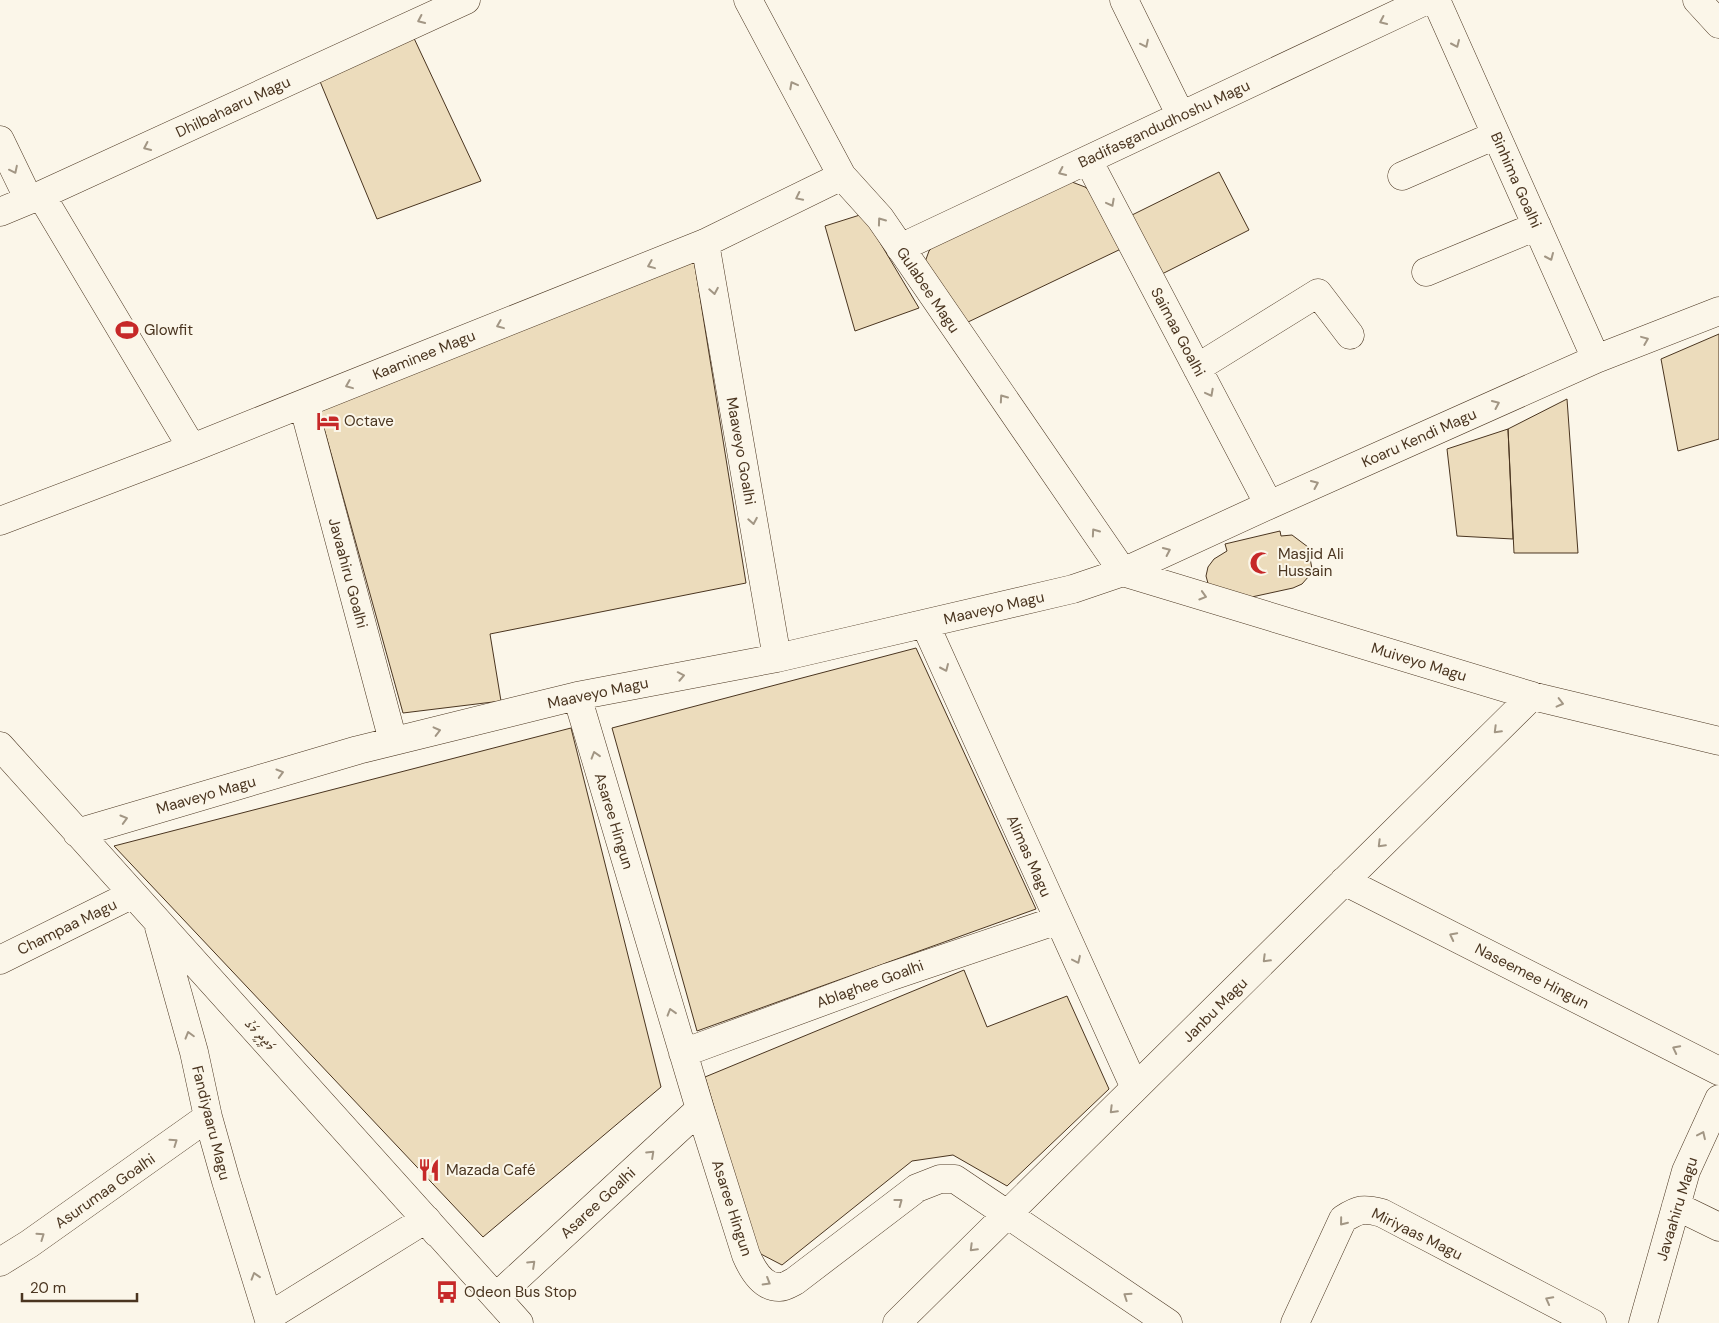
<svg xmlns="http://www.w3.org/2000/svg" width="1719" height="1323" viewBox="0 0 1719 1323" font-family="'DM Sans','Noto Sans Thaana',sans-serif">
<style>
.building{fill:#ecdcbc;stroke:#4a3520}
.lines{fill:none;stroke-linecap:round;stroke-linejoin:round}
.minor-casing{stroke:#4a3520;stroke-width:29}
.minor{stroke:#fbf6e9;stroke-width:28}
.oneway{stroke:#a29684}
.labels{text-anchor:middle;stroke-width:4;stroke-linejoin:round;paint-order:stroke}
.street-label{font-size:15px;fill:#4a3520;stroke:#fbf6e9}
.poi-label{font-size:15px;fill:#4a3520;stroke:#fbf6e9;text-anchor:start}
</style>
<rect width="100%" height="100%" fill="#fbf6e9"/>
<path class="building" d="M412,34l69,147 -104,38 -58,-140z
M1219,172l30,58 -89,45 -30,-59z
M1072,182l13,5 11,9 27,52 -157,75 -41,-61 4,-11 9,-9z
M863,214l56,94 -64,23 -30,-105z
M694,260l52,323 -256,51 11,67 -98,12 -84,-303z
M1719,334v105l-41,12 -17,-92z
M1567,399l11,154h-64l-6,-124z
M1508,429l5,110 -56,-3 -10,-87z
M1280,531l1,5 11,-1 16,12 4,22 -3,7 -7,8 -9,4 -55,12 -29,-13 -3,-11 2,-9 6,-8 13,-8 -2,-7z
M916,648l120,261 -339,122 -85,-303z
M571,728l90,359 -178,150 -369,-391z
M964,970l23,57 80,-31 42,93 -102,97 -54,-31 -41,6 -130,104 -25,-13 -52,-175z"/>
<g class="lines">
<defs>
<path id="minor" d="M748,0l94,176 38,42 243,354
M1124,0l57,116
M1436,0l160,359
M1697,0l22,24
M0,140l29,60
M1088,160l181,345
M1402,176l94,-41
M41,195l151,253
M0,212l41,-17 425,-195
M705,243l72,415
M900,248l527,-248
M1426,272l111,-46
M1197,368l121,-75 32,42
M303,404l90,337
M0,521l192,-73 513,-205 137,-67
M1123,572l409,124 187,45
M925,624l210,464
M577,696l123,413 46,146c6,14 16,33 34,32 5,0 11,-4 15,-6l122,-93 23,-9h15l213,144
M0,746l519,577
M77,833l281,-83 219,-54 200,-38 296,-69 50,-17 146,-67 327,-146 123,-48
M1344,881l375,190
M159,927l35,125 14,65 18,64 44,142
M0,960l133,-66
M683,1053l206,-76 169,-57
M1676,1206l43,21
M0,1262l29,-18 179,-127
M496,1297l204,-188
M268,1317l158,-98 11,14
M897,1323l635,-627
M1295,1323l48,-104c16,-10 20,-11 39,-6l210,110
M1643,1323l43,-152 33,-72"/>
</defs>
<use href="#minor" class="minor-casing"/>
<use href="#minor" class="minor"/>
</g>
<defs><path id="oneway-chevron" d="M-2-3.5L2.5 0L-2 3.5" fill="none" stroke-width="1.6" stroke-linecap="round" stroke-linejoin="round" transform="scale(1.25)"/></defs>
<g class="oneway">
<use href="#oneway-chevron" transform="translate(421 20) rotate(155)"/>
<use href="#oneway-chevron" transform="translate(1383 21) rotate(155)"/>
<use href="#oneway-chevron" transform="translate(1145 44) rotate(64)"/>
<use href="#oneway-chevron" transform="translate(1456 44) rotate(66)"/>
<use href="#oneway-chevron" transform="translate(793 85) rotate(-118)"/>
<use href="#oneway-chevron" transform="translate(147 147) rotate(155)"/>
<use href="#oneway-chevron" transform="translate(14 170) rotate(64)"/>
<use href="#oneway-chevron" transform="translate(1062 172) rotate(155)"/>
<use href="#oneway-chevron" transform="translate(799 197) rotate(154)"/>
<use href="#oneway-chevron" transform="translate(1111 203) rotate(62)"/>
<use href="#oneway-chevron" transform="translate(881 221) rotate(-126)"/>
<use href="#oneway-chevron" transform="translate(1550 257) rotate(66)"/>
<use href="#oneway-chevron" transform="translate(651 265) rotate(158)"/>
<use href="#oneway-chevron" transform="translate(714 291) rotate(80)"/>
<use href="#oneway-chevron" transform="translate(500 325) rotate(158)"/>
<use href="#oneway-chevron" transform="translate(1645 340) rotate(-22)"/>
<use href="#oneway-chevron" transform="translate(349 385) rotate(158)"/>
<use href="#oneway-chevron" transform="translate(1210 393) rotate(62)"/>
<use href="#oneway-chevron" transform="translate(1003 398) rotate(-125)"/>
<use href="#oneway-chevron" transform="translate(1496 404) rotate(-24)"/>
<use href="#oneway-chevron" transform="translate(1315 484) rotate(-24)"/>
<use href="#oneway-chevron" transform="translate(753 521) rotate(80)"/>
<use href="#oneway-chevron" transform="translate(1095 532) rotate(-125)"/>
<use href="#oneway-chevron" transform="translate(1167 551) rotate(-25)"/>
<use href="#oneway-chevron" transform="translate(1203 596) rotate(17)"/>
<use href="#oneway-chevron" transform="translate(945 668) rotate(66)"/>
<use href="#oneway-chevron" transform="translate(681 676) rotate(-11)"/>
<use href="#oneway-chevron" transform="translate(1560 703) rotate(14)"/>
<use href="#oneway-chevron" transform="translate(1497 730) rotate(135)"/>
<use href="#oneway-chevron" transform="translate(437 731) rotate(-14)"/>
<use href="#oneway-chevron" transform="translate(595 755) rotate(-107)"/>
<use href="#oneway-chevron" transform="translate(280 773) rotate(-16)"/>
<use href="#oneway-chevron" transform="translate(124 819) rotate(-16)"/>
<use href="#oneway-chevron" transform="translate(1381 844) rotate(135)"/>
<use href="#oneway-chevron" transform="translate(1453 936) rotate(-153)"/>
<use href="#oneway-chevron" transform="translate(1266 959) rotate(135)"/>
<use href="#oneway-chevron" transform="translate(1077 960) rotate(65)"/>
<use href="#oneway-chevron" transform="translate(671 1012) rotate(-107)"/>
<use href="#oneway-chevron" transform="translate(189 1035) rotate(-106)"/>
<use href="#oneway-chevron" transform="translate(1676 1049) rotate(-153)"/>
<use href="#oneway-chevron" transform="translate(1113 1110) rotate(135)"/>
<use href="#oneway-chevron" transform="translate(1702 1135) rotate(-65)"/>
<use href="#oneway-chevron" transform="translate(174 1142) rotate(-35)"/>
<use href="#oneway-chevron" transform="translate(651 1154) rotate(-43)"/>
<use href="#oneway-chevron" transform="translate(899 1202) rotate(-37)"/>
<use href="#oneway-chevron" transform="translate(1343 1222) rotate(129)"/>
<use href="#oneway-chevron" transform="translate(41 1236) rotate(-35)"/>
<use href="#oneway-chevron" transform="translate(973 1248) rotate(135)"/>
<use href="#oneway-chevron" transform="translate(532 1264) rotate(-43)"/>
<use href="#oneway-chevron" transform="translate(255 1276) rotate(-107)"/>
<use href="#oneway-chevron" transform="translate(767 1282) rotate(31)"/>
<use href="#oneway-chevron" transform="translate(1127 1296) rotate(-146)"/>
<use href="#oneway-chevron" transform="translate(1549 1300) rotate(-152)"/>
</g>
<defs>
<symbol id="stadium-bare" viewBox="-9 -9 18 18"><path d="M0-5a6.5 5 0 1 0 0 10a6.5 5 0 1 0 0-10ZM-3.5-1.8h7v3.6h-7Z" fill="#c62828" stroke="#fbf6e9" stroke-width="2.5" paint-order="stroke"/></symbol>
<symbol id="hotel-bare" viewBox="-9 -9 18 18"><path d="M-6-4.5h1.5V1H6V5H4.5V3h-9V5H-6ZM-4 0a1.8 1.8 0 1 1 3.6 0ZM.5 0V-2.5h3Q6-2.5 6 0Z" fill="#c62828" stroke="#fbf6e9" stroke-width="2.5" paint-order="stroke"/></symbol>
<symbol id="mosque-bare" viewBox="-9 -9 18 18"><path d="M3.5-4.9A6 6 0 1 0 3.5 4.9A5 5 0 1 1 3.5-4.9Z" fill="#c62828" stroke="#fbf6e9" stroke-width="2.5" paint-order="stroke"/></symbol>
<symbol id="restaurant-bare" viewBox="-9 -9 18 18"><path d="M-5-6h1v4h1v-4h1v4h1v-4h1v5L-1.5 .5V6h-2V.5L-5-1ZM5-6V6H3V1.5H1.5Q1.5-4 5-6Z" fill="#c62828" stroke="#fbf6e9" stroke-width="2.5" paint-order="stroke"/></symbol>
<symbol id="bus-bare" viewBox="-9 -9 18 18"><path d="M-5-6H5V4H4V6H2V4H-2V6H-4V4H-5ZM-3.5-4V0h7V-4ZM-3.5 1.2v1.5H-2V1.2ZM2 1.2v1.5H3.5V1.2Z" fill="#c62828" stroke="#fbf6e9" stroke-width="2.5" paint-order="stroke"/></symbol>
</defs>
<g fill-rule="evenodd">
<use href="#stadium-bare" x="111" y="314" width="32" height="32"/>
<use href="#hotel-bare" x="312" y="405" width="32" height="32"/>
<use href="#mosque-bare" x="1245" y="547" width="32" height="32"/>
<use href="#restaurant-bare" x="413" y="1154" width="32" height="32"/>
<use href="#bus-bare" x="431" y="1276" width="32" height="32"/>
</g>
<g class="labels">
<g class="street-label">
<text transform="translate(233 107) rotate(-25)" y="5">Dhilbahaaru Magu</text>
<text transform="translate(1164 124) rotate(-25)" y="5">Badifasgandudhoshu Magu</text>
<text transform="translate(1516 180) rotate(66)" y="5">Binhima Goalhi</text>
<text transform="translate(928 290) rotate(56)" y="5">Gulabee Magu</text>
<text transform="translate(1178 332) rotate(62)" y="5">Saimaa Goalhi</text>
<text transform="translate(424 355) rotate(-22)" y="5">Kaaminee Magu</text>
<text transform="translate(1419 438) rotate(-24)" y="5">Koaru Kendi Magu</text>
<text transform="translate(741 451) rotate(80)" y="5">Maaveyo Goalhi</text>
<text transform="translate(348 573) rotate(75)" y="5">Javaahiru Goalhi</text>
<text transform="translate(994 608) rotate(-13)" y="5">Maaveyo Magu</text>
<text transform="translate(1419 662) rotate(17)" y="5">Muiveyo Magu</text>
<text transform="translate(598 693) rotate(-12)" y="5">Maaveyo Magu</text>
<text transform="translate(206 795) rotate(-16)" y="5">Maaveyo Magu</text>
<text transform="translate(614 821) rotate(73)" y="5">Asaree Hingun</text>
<text transform="translate(1029 856) rotate(66)" y="5">Alimas Magu</text>
<text transform="translate(67 927) rotate(-26)" y="5">Champaa Magu</text>
<text transform="translate(1532 976) rotate(27)" y="5">Naseemee Hingun</text>
<text transform="translate(870 984) rotate(-20)" y="5">Ablaghee Goalhi</text>
<text transform="translate(1215 1010) rotate(-45)" y="5">Janbu Magu</text>
<text transform="translate(260 1035) rotate(48)" y="5">މަޖީދީ މަގު</text>
<text transform="translate(211 1123) rotate(76)" y="5">Fandiyaaru Magu</text>
<text transform="translate(105 1191) rotate(-35)" y="5">Asurumaa Goalhi</text>
<text transform="translate(598 1203) rotate(-43)" y="5">Asaree Goalhi</text>
<text transform="translate(732 1208) rotate(72)" y="5">Asaree Hingun</text>
<text transform="translate(1677 1209) rotate(-73)" y="5">Javaahiru Magu</text>
<text transform="translate(1417 1234) rotate(26)" y="5">Miriyaas Magu</text>
</g>
<g class="poi-label">
<text x="144" y="335">Glowfit</text>
<text x="344" y="426">Octave</text>
<text x="1278" y="559">Masjid Ali<tspan x="1278" dy="17">Hussain</tspan></text>
<text x="446" y="1175">Mazada Café</text>
<text x="464" y="1297">Odeon Bus Stop</text>
</g>
</g>
<path d="M22 1293v8h115v-8" fill="none" stroke="#4a3520" stroke-width="2.5"/>
<text x="30" y="1293" font-size="15" fill="#4a3520" stroke="#fbf6e9" stroke-width="4" paint-order="stroke">20 m</text>
</svg>
